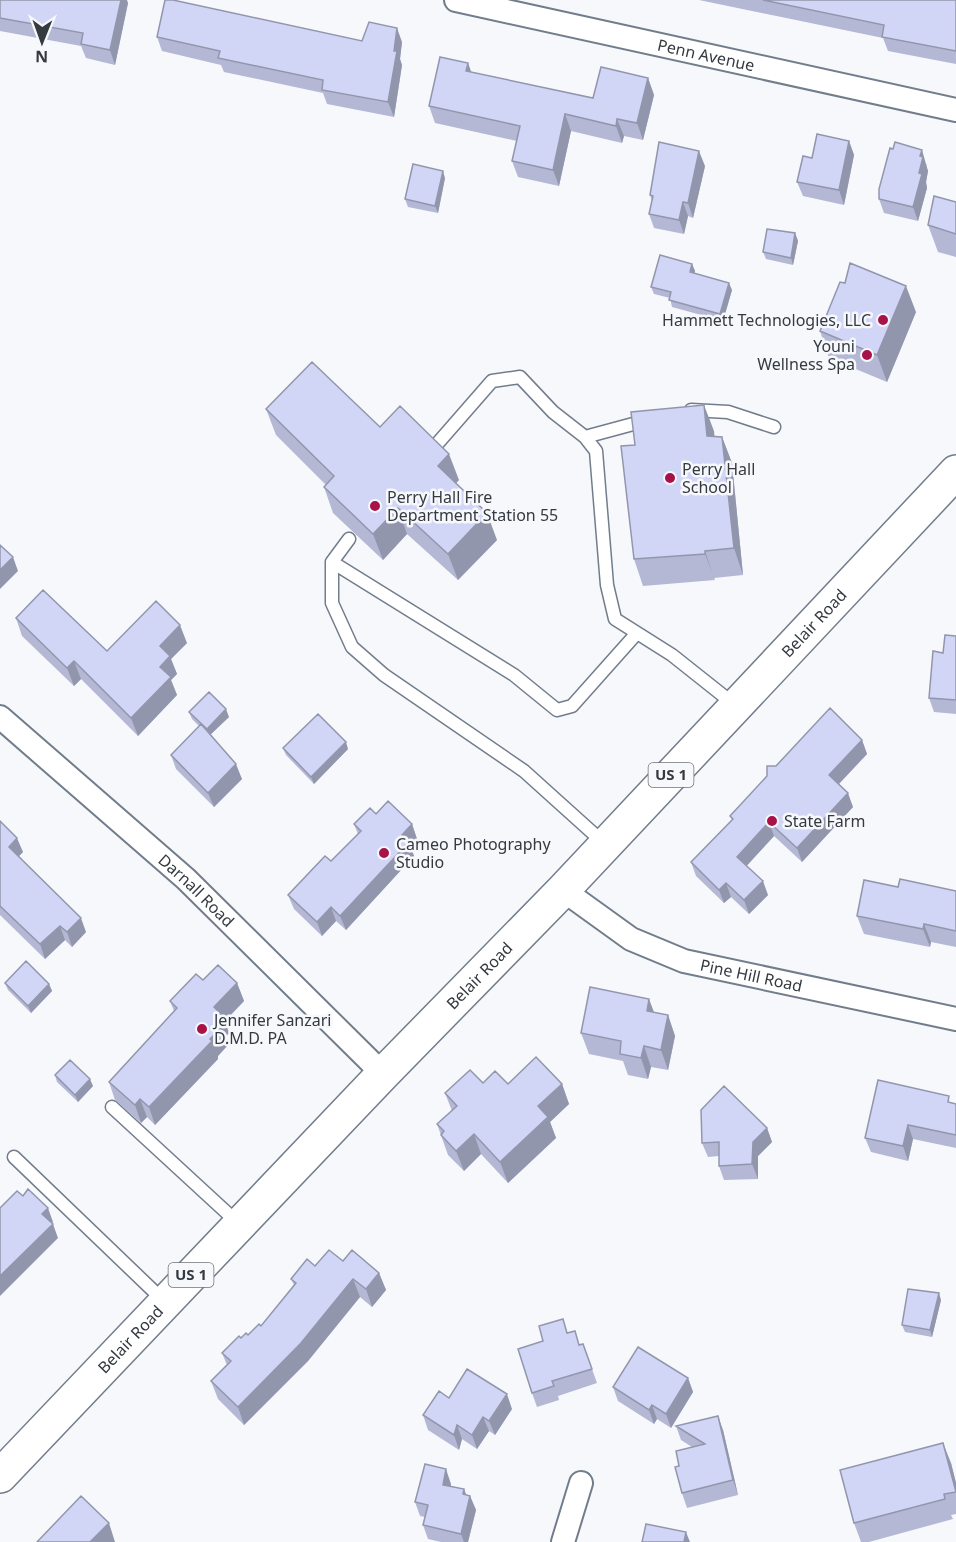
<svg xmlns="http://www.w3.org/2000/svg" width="956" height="1542" viewBox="0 0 956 1542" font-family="'Noto Sans',sans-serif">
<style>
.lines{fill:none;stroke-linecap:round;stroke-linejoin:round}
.lane-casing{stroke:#727d8c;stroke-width:15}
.street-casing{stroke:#727d8c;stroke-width:26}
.highway-casing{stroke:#727d8c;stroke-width:36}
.lane{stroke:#fff;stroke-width:12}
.street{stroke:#fff;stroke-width:22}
.highway{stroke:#fff;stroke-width:33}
.wall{fill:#b4b8d4}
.shaded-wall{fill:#9296ad}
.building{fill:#d1d6f7;stroke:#9296ad;stroke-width:1.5}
.poi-dot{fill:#a71248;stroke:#f6f8fc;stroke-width:2}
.labels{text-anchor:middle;stroke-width:5;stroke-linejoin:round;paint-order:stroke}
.shield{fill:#f6f8fc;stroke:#6f7379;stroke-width:1.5}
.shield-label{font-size:15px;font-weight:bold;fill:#353a41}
.street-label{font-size:16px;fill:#353a41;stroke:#f6f8fc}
.poi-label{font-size:16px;fill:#353a41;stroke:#f6f8fc;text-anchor:start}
</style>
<rect width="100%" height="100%" fill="#f6f8fc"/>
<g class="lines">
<defs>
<path id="lane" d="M691,410l37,2 46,15
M585,437l63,-17
M437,444l55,-63 28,-4 33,35 32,25 11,14 11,134 8,34 57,36 63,50
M349,539l-17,23v41l20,44 32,28 140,96 81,73
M332,562l182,113 43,35 15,-4 65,-73
M112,1107l126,116
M14,1157l151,145"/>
<g id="street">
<path id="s1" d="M456,0l500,110"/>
<path id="s2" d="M0,717l186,162 197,195"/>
<path id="s3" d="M563,890l68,49 53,22 272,58"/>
<path d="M563,1542l18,-59"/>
</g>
<g id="highway">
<path id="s4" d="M0,1476l383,-402 180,-184 393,-418"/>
</g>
</defs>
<use href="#lane" class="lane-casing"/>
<use href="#street" class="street-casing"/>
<use href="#highway" class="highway-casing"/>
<use href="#lane" class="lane"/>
<use href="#street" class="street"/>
<use href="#highway" class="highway"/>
</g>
<path class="wall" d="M0,0l128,3 -13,62 -29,-7 -5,-12 -81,-15z
M699,0h257v64l-68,-13 -5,-13z
M157,37l245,5 -2,17 2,6 -8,52 -67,-13 -4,-11 -99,-21 -3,-7 -59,-14z
M468,63l3,9 122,26 55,-20 6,17 -11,45 -19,-4 -2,7 -51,-12 -12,55 -41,-9 -6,-16 5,-20 -82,-18 -6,-17z
M849,141l5,14 -10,50 -41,-9 -6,-14 15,-24z
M927,164l-1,2 2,5 -2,11 1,6 -9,33 -34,-8 -5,-14z
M705,166l-12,52 -5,-2 -4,18 -30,-6 -5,-14 3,-13 -2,-6z
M445,178l-7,35 -30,-6 -3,-8z
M956,202v55l-18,-5 -10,-27z
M795,233l3,8 -5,24 -27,-6 -3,-7z
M692,264l3,7 -1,2 38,17 -9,31 -51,-14 -2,-9 -16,-4 -3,-7z
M845,283l71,29 -29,70 -58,-24 -9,-27z
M266,409l114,18 79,53 -3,3 41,57 -39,40 -51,-46 -24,26 -50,-47 -9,-26 2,-2 -50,-50z
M714,431v5l8,1 10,26 11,112 -29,3 1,2 -72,6 -9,-27 1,-114z
M16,618l91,33 80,-8 -16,16 6,15 -6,6 6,15 -39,41 -57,-57 -7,7 -52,-50z
M956,636v78l-22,-2 -5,-14 14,-45z
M189,712l40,5 -19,18 32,44 -28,28 -38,-38 -5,-14 28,-29 -7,-7z
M862,740l5,14 -28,30 14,23 -51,55 -28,-26 -28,30 22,29 -19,19 -18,-17 -7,6 -28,-27 -5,-14 41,-42 -2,-4 46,-50z
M283,748l65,1 -34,35 -28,-29z
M376,814l36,10 5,15 -7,6 4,11 -68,74 -10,-9 -14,15 -28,-27 -6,-14 43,-34 27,-27 -4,-10z
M0,821l23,31 -4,4 67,76 -14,15 -7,-7 -20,19 -45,-44z
M898,887l58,4v56l-25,-5 -1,5 -66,-13 -7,-18z
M203,980l34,3 7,18 -19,20 4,12 -4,4 3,8 -10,11v3l-63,66 -8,-8 -6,6 -26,-23 -6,-18 65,-71 -4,-10z
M5,983l44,1 3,7 -21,22 -23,-23z
M654,1013l14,2 7,21 -7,34 -17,-3 -3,12 -20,-4 -5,-14 -34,-7 -8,-21z
M55,1075l38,11 -15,16 -21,-20z
M483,1083l25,1h54l7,20 -19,18 6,16 -48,45 -27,-29 -17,17 -16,-16 -11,-31 15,-13 -7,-18z
M952,1103l4,1v44l-43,-9 -5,22 -37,-9 -6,-14z
M767,1128l5,14 -14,14v23l-34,1 -5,-14v-10l-11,1 -6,-14z
M343,1261l36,12 7,17 -14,17 -12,-10 -52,64 -64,64 -26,-26 -7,-18 16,-16 -5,-12 19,-15 7,-3 13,-9 33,-41 -3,-6 24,-13z
M941,1300l-9,37 -27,-5 -3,-7z
M568,1333l12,12 3,-1 14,39 -39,13 1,4 -22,7 -5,-14 11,-52z
M688,1378l5,14 -22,36 -14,-9 -3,5 -36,-23 -5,-14z
M449,1398l63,11 -17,26 -6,-4 -12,18 -15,-10 -3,11 -31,-20 -5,-15z
M676,1426l47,4 15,65 -51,13 -5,-15 -3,-27 13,-19 -11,-7z
M951,1463l5,20v31l-5,1 2,4 -84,23h-8l-7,-19z
M451,1484v2l13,3 2,6 4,1 6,14 -8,32h-27l-13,-3 -5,-14 2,-8 -5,-1 -5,-14z"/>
<path class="shaded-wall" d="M121,0h6l1,3 -13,62 -5,-15z
M397,28l5,14 -2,17 2,6 -8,52 -6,-15z
M468,63l6,17 -8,-9z
M648,78l6,17 -11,45 -6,-17z
M565,114l6,17 -12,55 -6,-16z
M617,119l7,17 -2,7 -6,-17z
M849,141l5,14 -10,50 -5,-15z
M922,150l6,21 -2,11 1,6 -9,33 -5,-14 6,-34 1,-17z
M699,151l6,15 -12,52 -5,-15z
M443,171l2,7 -7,35 -3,-7z
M683,202l5,14 -4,18 -5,-14z
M795,233l3,8 -5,24 -2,-7z
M692,264l3,7 -2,8 -3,-7z
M729,283l3,7 -9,31 -3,-7z
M906,286l10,26 -29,70 -10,-27z
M704,405l10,26 3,31 -10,-26z
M722,437l10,26 11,112 -9,-27z
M449,454l10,26 -11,12 -10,-26z
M398,508l9,26 -24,26 -10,-26z
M487,513l10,27 -39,40 -10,-26z
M705,551l9,27 1,2 -10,-26z
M13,557l5,14 -18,18v-19z
M180,625l7,18 -16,16 6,15 -6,6 6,15 -39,41 -7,-18 29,-51v-21z
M74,661l7,18 -7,7 -7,-18z
M226,709l3,8 -20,19 -2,-7z
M862,740l5,14 -33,35 -5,-14z
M346,742l2,7 -34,35 -3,-7z
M236,764l6,15 -28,28 -6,-14z
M848,793l5,14 -51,55 -5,-14z
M769,822l5,14 -32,35 -5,-14z
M412,824l5,15 -7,6 4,11 -68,74 -6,-14 62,-81z
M17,838l6,14 -9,9 -5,-14z
M763,881l5,14 -19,19 -5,-14z
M726,883l5,14 -7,6 -5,-13z
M331,907l5,14 -14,15 -5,-14z
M81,918l5,14 -14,15 -5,-15z
M924,924l7,18 -1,5 -7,-18z
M60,926l5,14 -20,19 -5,-15z
M237,983l7,18 -19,20 4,12 -4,4 3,8 -10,11v3l-63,66 -6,-18 61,-68 6,-17 -2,-15z
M49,984l3,7 -21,22 -3,-7z
M649,999l8,21 -10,-9z
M668,1015l7,21 -7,34 -7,-20z
M644,1046l7,21 -3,12 -7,-21z
M90,1079l3,7 -15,16 -3,-7z
M562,1084l7,20 -19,18 6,16 -48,45 -8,-21 38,-56z
M140,1099l7,18 -6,6 -6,-18z
M908,1125l5,14 -5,22 -5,-15z
M767,1128l5,14 -14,14v23l-6,-15 1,-22z
M474,1134l7,20 -17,17 -8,-20z
M48,1208l5,14 -6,7 -5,-15z
M53,1224l5,14 -58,58v-20z
M379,1273l7,17 -14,17 -6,-18z
M353,1279l7,18 -52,64 -64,64 -6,-18z
M939,1293l2,7 -9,37 -2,-7z
M688,1378l5,14 -22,36 -5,-14z
M507,1394l5,15 -17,26 -6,-14z
M652,1405l5,14 -3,5 -5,-14z
M718,1416l5,14 15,65 -5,-15z
M483,1417l6,14 -12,18 -5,-14z
M457,1425l5,14 -3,11 -5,-15z
M943,1443l8,20 5,20v8z
M446,1469l5,15 -3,15 -5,-14z
M464,1489l5,13 1,-6 6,14 -8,32h-4l-3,-8z
M109,1523l6,19h-25z
M686,1532l4,10h-6z"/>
<path class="building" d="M0,0h121l-11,50 -29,-6 2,-11 -83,-15z
M165,0h8l189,41 7,-19 28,6 -3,23h3l-9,51 -66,-12 1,-10 -105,-22 2,-7 -63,-14z
M763,0h193v51l-74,-14 2,-12z
M440,57l28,6 -2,8 127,27 8,-31 47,11 -11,45 -20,-4 -1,7 -51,-12 -12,56 -41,-9 8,-35 -91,-20z
M817,134l32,7 -10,49 -42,-8 6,-26 9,2z
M659,142l40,9 -11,52 -5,-1 -4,18 -30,-6 4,-18 -3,-1z
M895,142l27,8 -2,6 3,1 -4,16 3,1 -9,33 -34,-8v-10l11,-41 3,1z
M413,164l30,7 -8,35 -30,-7z
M934,196l22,6v32l-28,-9z
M767,229l28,4 -4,25 -28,-6z
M660,255l32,9 -2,8 39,11 -9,31 -51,-14 2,-8 -20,-5z
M850,263l56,23 -29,69 -57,-24 20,-49 5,1z
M312,362l68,65 20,-21 49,48 -11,12 49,47 -39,41 -50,-46 -25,26 -49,-47 10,-11 -68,-67z
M704,405l3,31 15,1 12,111 -29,3v3l-71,5 -13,-113 14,-1 -4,-33z
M0,545l13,12 -13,13z
M43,590l64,61 49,-50 24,24 -20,21 10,10 -10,11 11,10 -40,41 -57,-57 -7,7 -51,-50z
M945,635l11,1v64l-27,-2 4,-47 10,2z
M209,692l17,17 -19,20 -18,-17z
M830,708l32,32 -33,35 19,18 -51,55 -28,-26 -32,35 26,24 -19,19 -18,-17 -7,7 -28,-28 42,-43 -3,-3 37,-40v-10h9z
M318,714l28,28 -35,35 -28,-29z
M201,724l35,40 -28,29 -37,-38z
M388,801l24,23 -10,11 7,7 -69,74 -9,-9 -14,15 -29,-27 37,-39 6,5 30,-30 -7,-7 16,-16 6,6z
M0,821l17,17 -8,9 72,71 -14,14 -7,-6 -20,18 -40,-38z
M900,879l56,12v40l-32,-7 -1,5 -66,-13 7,-36 34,7z
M26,961l23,23 -21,22 -23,-23z
M218,965l19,18 -23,24 8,8 -6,7 6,5 -12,12 2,2 -63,66 -9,-8 -5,6 -26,-23 68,-74 -7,-7 26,-27 7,6z
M590,987l59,12 -2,12 21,4 -7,35 -17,-4 -3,12 -21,-4 1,-13 -40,-8z
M536,1057l26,27 -24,22 10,11 -48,45 -26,-28 -18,17 -15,-16 3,-4 -7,-7 20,-18 -12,-13 25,-23 13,13 12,-12 13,13z
M70,1060l20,19 -15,16 -20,-20z
M878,1080l71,16 -1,6 8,2v31l-48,-10 -5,21 -38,-8z
M724,1086l43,42 -14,14 -1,22 -33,2v-24l-17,1 -1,-33z
M28,1189l20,19 -6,6 11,10 -53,52v-68l17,-17 6,5z
M329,1250l14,11 9,-11 27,23 -13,16 -13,-10 -52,64 -63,64 -27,-26 20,-20 -9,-8 17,-17 2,2 5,-5 2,2 11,-11 2,2 35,-43 -5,-4 16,-20 8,7z
M908,1289l31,4 -9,37 -28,-5z
M563,1319l4,14 8,-2 4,14 4,-1 9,25 -40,12 2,5 -22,7 -14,-44 25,-8 -4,-15z
M638,1347l50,31 -22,36 -14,-9 -3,5 -36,-23z
M467,1369l40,25 -18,27 -6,-4 -11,18 -15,-10 -3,10 -31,-20 16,-24 10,7z
M718,1416l15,64 -51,13 -7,-26 4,-1 -3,-15 29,-7 -29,-18z
M943,1443l13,49 -12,2 1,5 -91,24 -14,-53z
M425,1464l21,5 -3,16 21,4 -1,5 7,2 -9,38 -38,-9 5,-20 -13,-3z
M81,1496l28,27 -19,19h-53z
M646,1524l40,8 -2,10h-42z"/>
<g class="poi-dot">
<circle cx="883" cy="320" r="6"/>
<circle cx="867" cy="355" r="6"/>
<circle cx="670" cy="478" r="6"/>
<circle cx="375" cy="506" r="6"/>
<circle cx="772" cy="821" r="6"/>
<circle cx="384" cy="853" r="6"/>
<circle cx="202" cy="1029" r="6"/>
</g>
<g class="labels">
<g class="shield">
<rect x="648.5" y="763" width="45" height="24" rx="4.5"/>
<rect x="168.5" y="1263" width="45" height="24" rx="4.5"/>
</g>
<g class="shield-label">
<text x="671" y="780">US 1</text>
<text x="191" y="1280">US 1</text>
</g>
<g class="street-label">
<text dy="6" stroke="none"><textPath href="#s1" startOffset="256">Penn Avenue</textPath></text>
<text dy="6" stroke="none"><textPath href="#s4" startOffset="1179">Belair Road</textPath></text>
<text dy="6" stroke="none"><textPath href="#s2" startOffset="262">Darnall Road</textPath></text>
<text dy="6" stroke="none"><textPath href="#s4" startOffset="693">Belair Road</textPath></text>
<text dy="6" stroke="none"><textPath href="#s3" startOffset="210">Pine Hill Road</textPath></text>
<text dy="6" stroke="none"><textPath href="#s4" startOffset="189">Belair Road</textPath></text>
</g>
<g class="poi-label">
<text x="871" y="326" text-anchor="end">Hammett Technologies, LLC</text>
<text x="855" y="352" text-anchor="end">Youni<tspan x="855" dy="18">Wellness Spa</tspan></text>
<text x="682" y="475">Perry Hall<tspan x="682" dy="18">School</tspan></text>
<text x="387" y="503">Perry Hall Fire<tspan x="387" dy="18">Department Station 55</tspan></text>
<text x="784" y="827">State Farm</text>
<text x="396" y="850">Cameo Photography<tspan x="396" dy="18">Studio</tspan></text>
<text x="214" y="1026">Jennifer Sanzari<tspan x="214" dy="18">D.M.D. PA</tspan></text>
</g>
</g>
<g transform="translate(42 42) rotate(181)" stroke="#f6f8fc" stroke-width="4.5" paint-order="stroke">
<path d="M0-4.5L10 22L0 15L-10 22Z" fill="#353a41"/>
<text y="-9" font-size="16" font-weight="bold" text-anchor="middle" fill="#353a41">N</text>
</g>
</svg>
